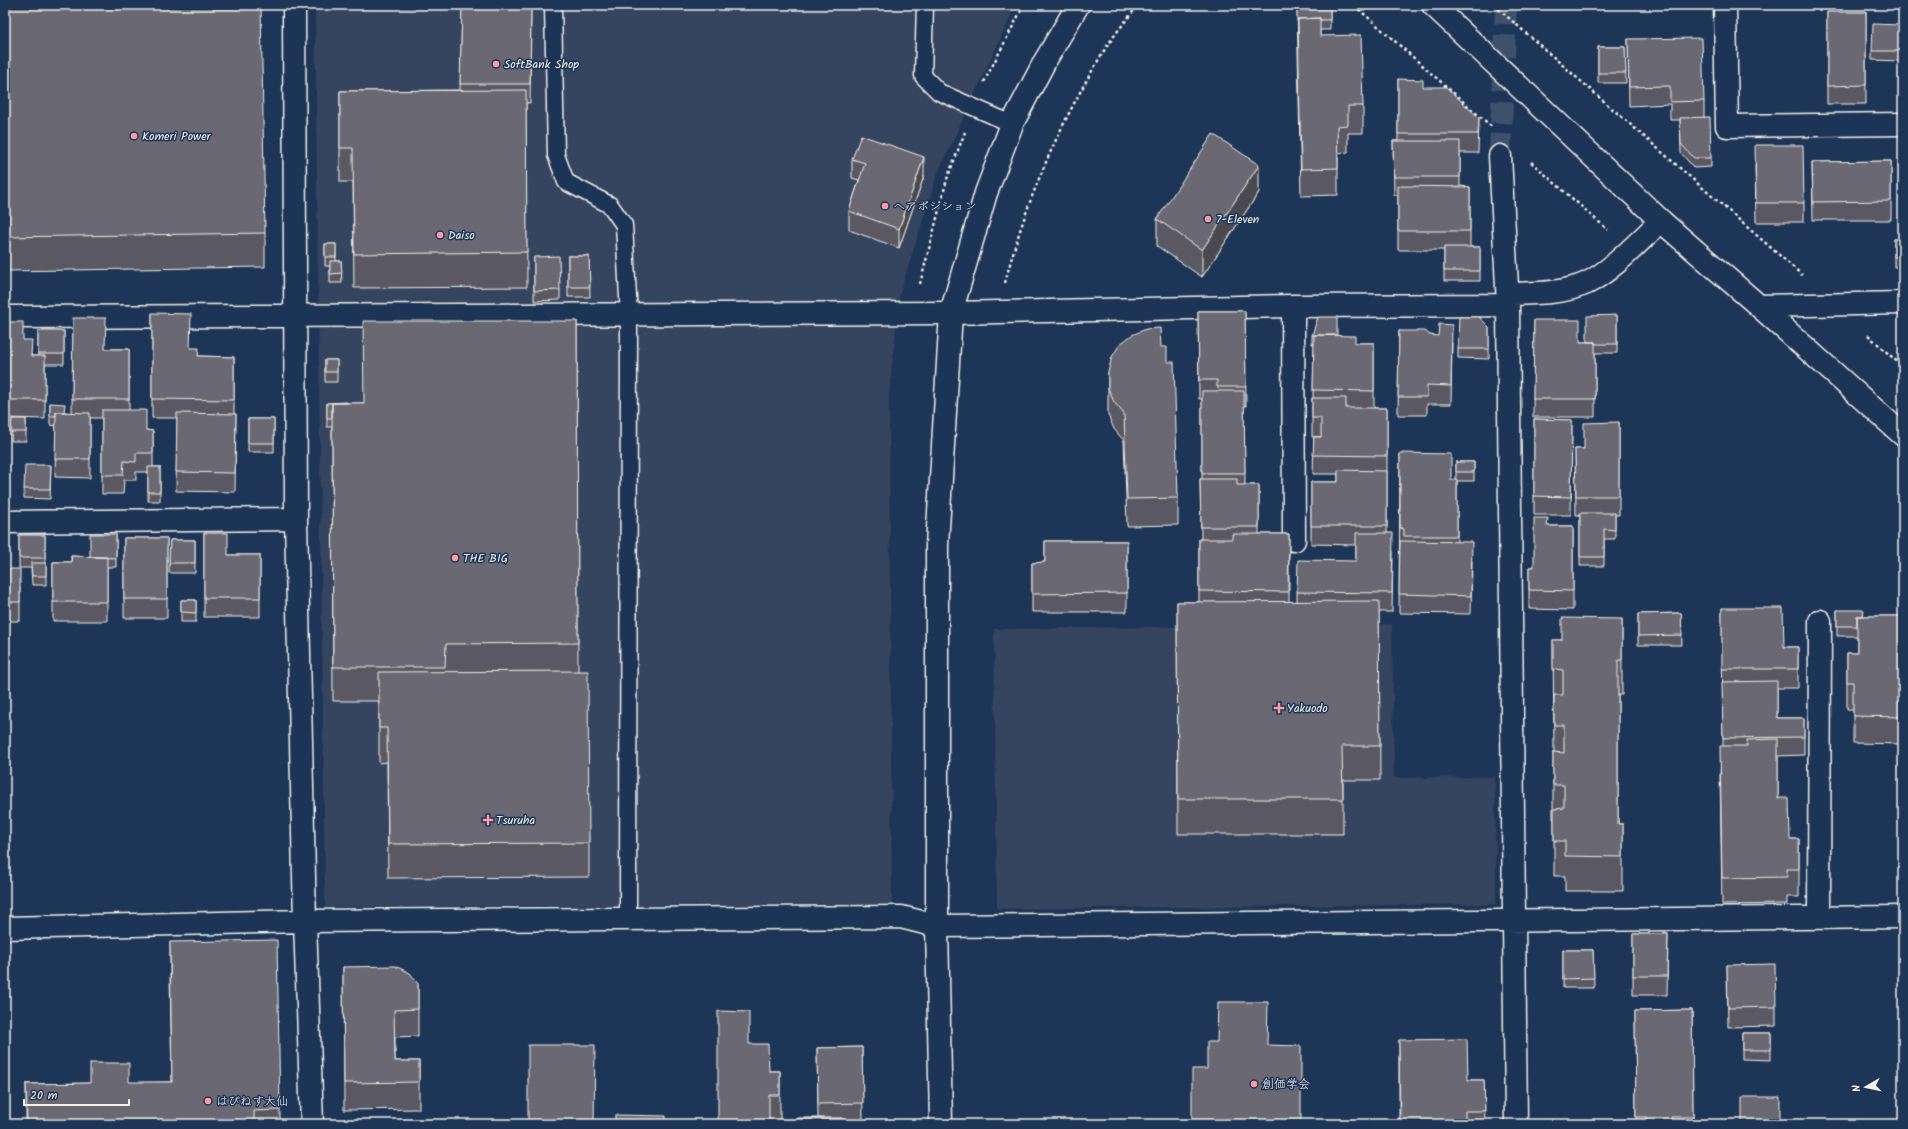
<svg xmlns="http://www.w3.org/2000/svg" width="1908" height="1129" viewBox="0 0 1908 1129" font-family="Kalam,'Klee One',sans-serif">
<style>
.built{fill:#34445f}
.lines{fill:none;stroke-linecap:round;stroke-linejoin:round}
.street-tunnel{stroke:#3d516d;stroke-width:22;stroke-dasharray:22 11;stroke-linecap:butt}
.lane-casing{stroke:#f4f1e8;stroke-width:19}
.street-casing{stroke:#f4f1e8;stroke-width:25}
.secondary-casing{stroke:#f4f1e8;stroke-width:25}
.path{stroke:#f4f1e8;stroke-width:2.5;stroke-dasharray:3 3;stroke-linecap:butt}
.lane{stroke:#1d3557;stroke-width:16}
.street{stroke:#1d3557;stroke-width:22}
.secondary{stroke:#1d3557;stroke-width:22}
.wall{fill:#5a5963;stroke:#f4f1e8}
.shaded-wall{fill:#4a4850;stroke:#f4f1e8}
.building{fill:#696773;stroke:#f4f1e8}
.poi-dot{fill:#ff9aa2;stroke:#1d3557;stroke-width:1.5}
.labels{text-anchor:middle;stroke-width:3;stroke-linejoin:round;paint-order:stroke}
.poi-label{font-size:12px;fill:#f4f1e8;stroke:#1d3557;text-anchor:start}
</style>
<rect width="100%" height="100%" fill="#1d3557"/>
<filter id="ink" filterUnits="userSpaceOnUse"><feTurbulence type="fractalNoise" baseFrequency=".025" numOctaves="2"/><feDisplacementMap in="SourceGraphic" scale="8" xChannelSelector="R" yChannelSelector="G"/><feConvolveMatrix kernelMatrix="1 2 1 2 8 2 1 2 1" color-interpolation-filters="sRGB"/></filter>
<g filter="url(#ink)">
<path class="built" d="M315,5h701l-79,170 -38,121 -10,100 3,508 -567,3z
M1392,624l2,154 101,-1 1,127 -499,5 -3,-280z"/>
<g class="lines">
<path class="street-tunnel" d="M1500,156l6,-151"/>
<defs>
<path id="lane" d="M553,5l3,150 10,27 44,23 14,20 5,90 -1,604
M925,5l-2,71 16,16 73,32"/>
<path id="street" d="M294,5l2,514 9,402 7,203
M1725,5l2,121 176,-2
M1500,156l8,149 8,819
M1508,294c26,-1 55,0 79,-11 25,-12 53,-43 74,-62
M1293,306l1,234
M1759,306l144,-3
M5,317l946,-4 342,-7 215,-1
M5,522l291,-3
M1819,917l1,-296
M5,928l300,-7 596,-4 36,9 966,-9"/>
<path id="secondary" d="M1433,5l228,216 98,85 144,129
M941,1124l-4,-198v-381l14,-232 35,-120 26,-69 33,-63 33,-56"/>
</defs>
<use href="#lane" class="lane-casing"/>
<use href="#street" class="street-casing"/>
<use href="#secondary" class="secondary-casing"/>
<path class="path" d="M1354,5l139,123
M1494,5l308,270
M984,82l40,-77
M1531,162l77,68
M1005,283c20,-81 54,-158 97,-229 10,-17 24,-33 36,-49
M920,284l27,-105 18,-47
M1868,335l35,32"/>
<use href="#lane" class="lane"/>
<use href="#street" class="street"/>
<use href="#secondary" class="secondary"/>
</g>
<path class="wall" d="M5,5l260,228v34l-260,4z
M334,5h197v1l-45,1h45l-1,96h-4l1,184 -173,1 -1,-106h-13v-91l120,-1 2,-83 -128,1z
M1297,5h33v25h-10v6l43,70v27h-15v19l-10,1v42l-37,1z
M1827,12h39v92h-39z
M1900,25v36l-28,-1v-9z
M1628,39l76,62v16l7,41v9l-17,1 -13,-15 -1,-33h-10v-16l-41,2z
M1598,47h27l1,36h-28z
M1398,79l25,8 56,31 -1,35h-18v33l10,1v60h10v34h-36v-31h-46v-55h-4l-1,-54h5z
M852,159l72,17 -25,72 -50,-18v-19l10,-31 -7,-2z
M1891,161v59h-78l-1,-58z
M1755,164l49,39v19h-48z
M1259,192l-57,85 -45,-31v-27z
M1894,239h9v28h-9z
M325,244h11v17h5l1,22h-12v-17h-5z
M568,256h21l1,41h-22z
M534,257l26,33v10l-26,1z
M1198,311h47l1,95h-2l1,79h14v49h30v68h8v-10l59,-31v-16l-45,-1v-62h27v-8h-25l1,-37h7h-9v-39h1l1,-54h-2v-9l25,1 18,7h19v65h13v125l6,19 -1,60h-13l1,168h-37v54h-165l-1,-232h22v-63h2l-1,-60h2v-80h-3z
M152,313l39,35 8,8 35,1v57h2l-1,78 -59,-1 1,-73h-25z
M1617,315v38h-22v64h-62l1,-97 46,22h7z
M73,318l32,31h24v61l17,20 7,1v36h7v34h-12v-29h-12v8h-12l-1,14h-21v-76h-12v60l-35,-1 1,-51 -6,-1v-22l15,9 7,1z
M577,321l1,350 11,172v34l-201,1 -1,-116 -8,1v-62h-46l-1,-274h-5v-24h37z
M5,322l18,18 9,16h6v-25h26v33h-19v55l-39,-1 -1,70z
M1489,327v32l-31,-1v-9z
M1399,331l31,4 22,8 -1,61h-24v11h-29z
M325,360h12v22h-12z
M1167,362l11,136v27l-51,1 -3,-85 -10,-12 -6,-14v-43z
M12,419h14v22h-15z
M248,419h26v33h-26z
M1534,419l38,1 -1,95h-37z
M1619,422v93h-4v24h-11v27h-24v-51h-4l-1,-66h9z
M1400,453l51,27h5v-18h18v19h-17v61l15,19 -1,53 -72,-1z
M51,465l-1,34 -26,-1v-9z
M1548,526h25v84l-44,-1v-42h5z
M204,533l24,22h32v62h-56z
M116,534v33h-9v54h-54v-59h18v-6l19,1z
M19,535h26v28h1v22h-14l-1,-17h-12z
M124,538h43v80h-43z
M170,540h25v33h-26z
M1045,541h82v71h-95v-49l13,-1z
M5,550l1,19 14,19v33h-15z
M181,600h15v22h-15z
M1722,608l62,39h14v41h-21v30h27v37l-26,1v42l12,41h9v58h-12v7l-65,1 -2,-132 3,-27z
M1837,610l27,6h39v128l-50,-1v-34h-6v-56h10v-17h-20z
M1681,613l1,32h-44v-31z
M1622,619v76h-4v129h5v67h-58v-15h-11v-57h-1v-67h1l-1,-112h9z
M1633,934h35l-1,61h-34z
M170,942l110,168v14h-254v-40l146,-2 -2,-106z
M1563,950h30l1,38h-31z
M1727,965l49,42v19l-48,1z
M343,967l75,17v52l-23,1v24h24v48l-75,1z
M1692,1010l1,114h-57l-1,-113z
M1742,1033h29v27l-29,-1z
M1399,1040l69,40h16l1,44h-86z
M749,1044l20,27h11v51h-11z
M862,1047l1,75h-21l-24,-4 -1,-70z"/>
<path class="shaded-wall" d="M924,157v19l-25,72v-19z
M1259,165v27l-57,85v-27z"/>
<path class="building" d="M5,5h256l4,228 -260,4z
M1297,5h33v15h-10v-2l-22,1 -1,2z
M462,6l69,1 -1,77h-70z
M1827,12h39v73l-39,1z
M1320,18v18l41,-1 2,71h-15v19l-11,1 1,42 -37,1 -3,-150z
M1873,24l27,1v26h-28z
M1702,38l2,63 -34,1v-16l-41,1 -1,-48z
M1598,47h27l1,26h-28z
M1398,79l25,1v7h23l33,31 -1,16h-80z
M526,90l1,162 -173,2 -1,-106h-13v-57z
M1710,117l1,41h-17l-13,-14 -1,-26z
M1213,134l46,31 -57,85 -45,-31z
M861,135l63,22 -25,72 -50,-18 16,-48 -13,-4z
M1393,141h67v36h-66z
M1755,145h48l1,58h-48z
M1891,161v40l-78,1 -1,-40z
M1398,186l72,1v44h-72z
M1894,239h9v18h-9z
M325,244h11v13h-11z
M1444,247h36v24h-36z
M559,256l1,34 -26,1v-34z
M568,256h21l1,31h-22z
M330,261h11l1,12 -12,1z
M1198,311h47l1,76h-29v-7h-18z
M152,313l39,1 -1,34h9l-1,8 36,1v43l-82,-1z
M1617,315v29h-22v-2h-8v-26z
M1318,317h19v18h-25z
M1459,317h20l10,10v22h-31z
M73,318h33l-1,31h24v50h-57z
M1534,320h46v22h15v57h-62z
M363,321h214l1,322 -132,1 -1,23h-112l-1,-264h32z
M5,322h18v18h9l-1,16h14v44h-40z
M1439,324l13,1 -1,61 -24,-1v12h-29l1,-66h26l5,4 8,1z
M1160,328l1,19h6v15h7l4,136 -51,1 -3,-85 -10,-12 -6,-14v-16l4,-15 8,-13 12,-9 14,-6z
M38,331h26v23h-26z
M1314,335l41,1v7h19v48l-61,-1z
M325,360h12v12h-12z
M1202,391h42l1,82h-43z
M1312,398h34v10h41v48l-74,-1 1,-18h7v-19h-9z
M347,402v1h-15v15h-5v-15z
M50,403l15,1 -1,8h-8v4h-6z
M102,410h44v20l7,1v22h-17v9l-12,-1 -1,14h-21z
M5,412h1l-1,58z
M56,412l34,1v46h-35z
M177,413l59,1 -1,59 -59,-1z
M12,419h14v13h-15z
M248,419h26v24h-26z
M1534,419l38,1 -1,77 -37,-1z
M1619,422v74h-43l-1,-47h9v-26z
M1400,453l51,1v26h6v56h-53v-7l-4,-1z
M1456,462h18v10h-18z
M25,465h26l-1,24h-26z
M148,467h12v25h-12z
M1338,470l49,1v55h-76v-44h27z
M1200,479h37v6h22v42h-58z
M1580,513h35v17l-11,-1v28h-24z
M1534,518h14l-1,8h26v65l-44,-1v-23h5z
M204,533h24v22h32v43h-56z
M1356,533h37l-1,60 -95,-1 1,-32 58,1z
M90,534h26v24l-26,-1z
M1232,534h57l-1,58 -89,-1v-52h33z
M19,535h26v23h-26z
M124,538h43v61h-43z
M170,540h25v23h-26z
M1045,541h82v52l-95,1v-31l13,-1z
M1400,541l72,1 -1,54 -72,-2z
M5,550l1,19h14v33h-15z
M71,556l36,1v45h-54v-40h19z
M31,563h15v13h-14z
M181,600h15v13l-15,-1z
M1379,601l1,145h-38l1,53h-165l-1,-197z
M1722,608h61l1,39h14v22h-76z
M1837,610h27l-1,6h-6v10h-20z
M1681,613l1,22 -44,1v-22z
M1857,616h46v101l-50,-1v-34h-6v-29h10z
M1562,618l60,1v41h-4v164h5v33l-58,-1v-15h-11v-32l10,-1v-23h-11v-33l11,1v-28h-10v-30h9v-25l-10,-1v-29h9z
M588,671l1,172 -201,1 -1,-116h-8v-56z
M1777,681v37h27v19l-81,1 -1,-56z
M1778,739v59h11l1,41h9v30h-12v8l-65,1 -2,-132h27v-6z
M1633,934h35l-1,42h-34z
M277,940l3,170 -26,1v13h-227l-1,-40 64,-1v-20h39v19h43l-2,-140z
M1563,950h30l1,28 -31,1z
M1775,964l1,43 -48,1 -1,-43z
M395,966l15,7 8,11v25l-24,1 1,51h24v21l-75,1 -1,-116z
M1218,1002h50l-1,43 34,1v78h-109v-55h15v-27h10z
M1692,1010l1,107h-22l1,7h-26v-7h-10l-1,-106z
M718,1011l31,1v32h19l1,27h11v24h-11v29h-51z
M1742,1033h29v17h-29z
M1467,1039l1,41h16l1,31h-20v13h-65l-1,-84z
M528,1045h67l-1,79h-66z
M862,1047l1,56 -45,1 -1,-56z
M1742,1097h38v27h-38z
M615,1115l51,1v8h-51z
M798,1118h44v6h-44z"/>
</g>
<g class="poi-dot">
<circle cx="496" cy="64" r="4"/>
<circle cx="134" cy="136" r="4"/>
<circle cx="885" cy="206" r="4"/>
<circle cx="1208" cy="219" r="4"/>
<circle cx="440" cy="235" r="4"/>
<circle cx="455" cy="558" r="4"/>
<path d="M1277 702h4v4h4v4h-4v4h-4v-4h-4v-4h4z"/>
<path d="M486 814h4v4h4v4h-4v4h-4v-4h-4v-4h4z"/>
<circle cx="1254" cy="1084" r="4"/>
<circle cx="208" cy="1101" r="4"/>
</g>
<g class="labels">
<g class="poi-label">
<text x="504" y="68">SoftBank Shop</text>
<text x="142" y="140">Komeri Power</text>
<text x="893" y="210">ヘアポジション</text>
<text x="1216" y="223">7-Eleven</text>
<text x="448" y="239">Daiso</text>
<text x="463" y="562">THE BIG</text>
<text x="1287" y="712">Yakuodo</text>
<text x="496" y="824">Tsuruha</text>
<text x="1262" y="1088">創価学会</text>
<text x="216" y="1105">はぴねす大仙</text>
</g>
</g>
<rect width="1908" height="1129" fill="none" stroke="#1d3557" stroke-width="20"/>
<rect x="10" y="10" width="1888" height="1109" fill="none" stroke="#f4f1e8" stroke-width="1.5" filter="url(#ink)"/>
<g transform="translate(1866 1087) rotate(261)" stroke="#1d3557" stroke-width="3" paint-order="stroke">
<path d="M0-3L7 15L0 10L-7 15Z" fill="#f4f1e8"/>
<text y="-6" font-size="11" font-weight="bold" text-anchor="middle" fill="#f4f1e8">N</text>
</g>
<path d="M24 1099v6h105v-6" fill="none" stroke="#f4f1e8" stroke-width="2"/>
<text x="30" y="1099" font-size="12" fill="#f4f1e8" stroke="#1d3557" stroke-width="3" paint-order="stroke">20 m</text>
</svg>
